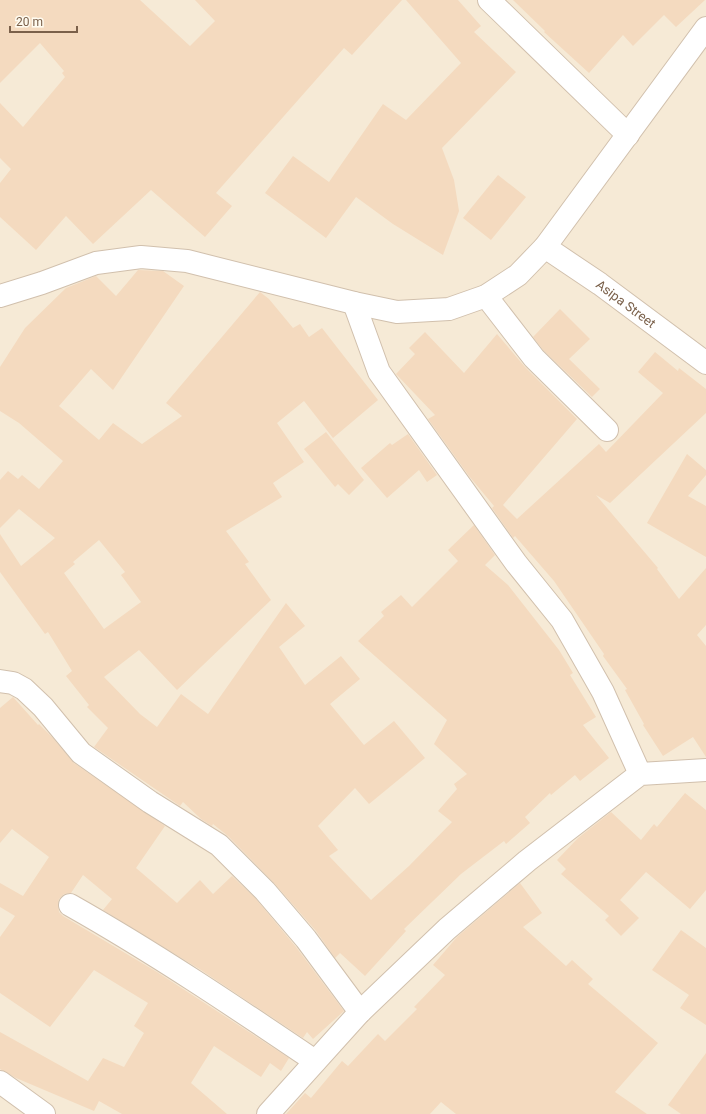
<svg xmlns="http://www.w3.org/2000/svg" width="706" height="1114" viewBox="0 0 706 1114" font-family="Roboto,sans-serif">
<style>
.residential{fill:#f6ead6}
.building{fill:#f4dabf;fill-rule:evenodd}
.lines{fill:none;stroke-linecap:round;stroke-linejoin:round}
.minor-casing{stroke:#d1c0ad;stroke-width:24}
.minor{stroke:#fff;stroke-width:22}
.labels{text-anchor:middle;stroke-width:3;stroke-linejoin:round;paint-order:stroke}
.street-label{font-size:13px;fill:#7a604a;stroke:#fffbf0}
</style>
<rect width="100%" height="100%" fill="#fdf7e8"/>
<path class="residential" d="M0,0h706v1114h-706z"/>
<path class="building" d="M0,0h140l50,46 25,-25 -20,-21h207l-50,55 -8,-7 -128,145 16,13 -27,31 -54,-47 -58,54 -27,-28 -30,34 -36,-33v-34l11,-14 -11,-11v-55l23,24 42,-50 -3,-4 2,-2 -24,-28 -40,40z
M406,0h52l23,26 -7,6 42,40 -74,76 12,32 5,31 -16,44 -50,-31 -37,-27 -30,41 -61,-45 28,-37 36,26 54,-78 23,16 55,-57z
M513,0h192l-29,27 -12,-12 -31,31 -10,-11 -34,38 -45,-41 1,-1z
M498,175l28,22 -35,43 -28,-22z
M138,270l25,1 21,15 -71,104 -22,-21 -32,37 40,34 14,-17 29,21 40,-28 -16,-13 94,-111 9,7 24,29 7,-4 9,13 13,-9 56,72 -45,38 -29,-37 -27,22 27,39 -31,21 9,14 -56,34 23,31 -4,2 26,36 -94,90 -38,-40 -35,27 36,37 17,13 24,-33 27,20 78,-111 19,23 -26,21 26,38 36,-29 19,23 -30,25 34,41 30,-24 31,37 -56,46 -14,-16 -37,38 20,24 -9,6 42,44 38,-34 43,-44 -14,-11 19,-22 -3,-5 13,-10 -33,-30 13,-24 -89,-79 26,-25 -3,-4 20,-17 11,12 46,-46 -10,-11 26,-25 21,30 -10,10 23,20 51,65 14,23 -3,2 26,42 -13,8 26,33 -29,23 -5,-6 -24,20 -1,-2 -25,24 5,6 -24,21 -2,-3 -43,33 -57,55 2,2 -41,45 -25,-23 -5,5 -19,-27 -42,-48 -46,-47 -15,-12 -1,2 -11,-7 -18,-17 -3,4 -86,-59 14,-19 -21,-21 2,-2 -23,-29 6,-5 -24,-39 -3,2 -45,-62v-38l21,32 34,-28 -36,-29 -19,19v-48l8,-9 10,8 4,-4 17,14 24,-28 -44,-38 -19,-12v-44l25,-39 41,-40 30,-12 20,20zM99,540l26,32 -4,3 20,27 -37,27 -40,-56 11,-9 -2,-2z
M560,309l30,30 -21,20 31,30 -8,8 -49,-47 -10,-13z
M425,332l39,41 33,-39 28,33 52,52 -74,86 14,14 82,-75 7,8 57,-59 -25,-21 17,-20 23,19 1,-3 27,21v24l-96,90 -14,-8 62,73 -1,1 22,30 27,-31v57l-9,10 9,11v111l-13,-20 -30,19 -20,-31 1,-1 -19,-34 2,-1 -24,-33 1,-2 -50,-73 -39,-45 -2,2 -21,-30 2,-2 -25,-30 -41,-57 7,-4 -39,-41 19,-20 -6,-6z
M326,432l38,48 -15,15 -11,-11 -3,3 -31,-38z
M408,434l29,41 -10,7 -8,-12 -32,28 -26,-30 29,-25 2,2z
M687,454l19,16v5l-18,21 18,10v51l-59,-34z
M13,697l25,28 1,-1 13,13 22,26 91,63 -29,42 41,35 23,-23 13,14 19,-18 24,23 40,48 48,64 -31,28 -6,-7 -4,6 -102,-68 -98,-60 9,-11 -29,-24 -12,18 -7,1 -5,5 -1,6 1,7 4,4 94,56 132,86 -8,13 -11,-8 -9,14 -47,-31 -23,37 36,31h-105l-23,-13 -5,10 -78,-33 -16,-9v-37l88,49 15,-23 21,9 20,-34 -10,-7 14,-23 -54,-33 -44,57 -50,-34v-56l15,-21 -15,-9v-24l23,13 26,-39 -37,-28 -12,14v-135z
M685,793l21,17v80l-16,19 -44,-37 -26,28 19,18 -18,18 -16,-16 4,-4 -48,-42 5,-5 -9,-9 21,-22 33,-26 30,28 13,-16 3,3z
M520,883l22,30 -19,14 43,39 6,-6 21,19 -5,5 70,59 -43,49 32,22h-191l-15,-12 -11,12h-144l19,-21 6,5 31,-37 6,5 30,-32 7,7 32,-32 -3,-2 31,-32 -12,-10 24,-28z
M681,930l25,18v77l-26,-17 9,-13 -37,-25z
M706,1053v61h-25l-13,-9z"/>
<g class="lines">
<defs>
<g id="minor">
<path d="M489,0l139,135"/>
<path id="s1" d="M545,247l55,37 106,79"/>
<path d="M0,296l42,-13 54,-20 45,-6 46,4 167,42 43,9 52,-3 37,-13 32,-21 27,-28 161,-219"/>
<path d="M486,296l48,62 73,72"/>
<path d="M354,303l25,69 137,191 46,57 41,72 37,82"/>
<path d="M0,681l13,2 11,6 19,18 38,46 69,49 69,43 46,46 41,48 54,73"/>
<path d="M70,905c85,48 165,102 245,156"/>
<path d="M0,1082l44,32"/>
<path d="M268,1114l92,-102 87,-83 80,-68 113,-87 66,-4"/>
</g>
</defs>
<use href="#minor" class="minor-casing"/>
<use href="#minor" class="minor"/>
</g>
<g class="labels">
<g class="street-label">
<text dy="5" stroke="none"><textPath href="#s1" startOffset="99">Asipa Street</textPath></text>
</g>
</g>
<path d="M10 26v6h67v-6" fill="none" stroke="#7a604a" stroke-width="2"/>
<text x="16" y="26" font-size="12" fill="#7a604a" stroke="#fffbf0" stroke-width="3" paint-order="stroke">20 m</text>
</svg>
